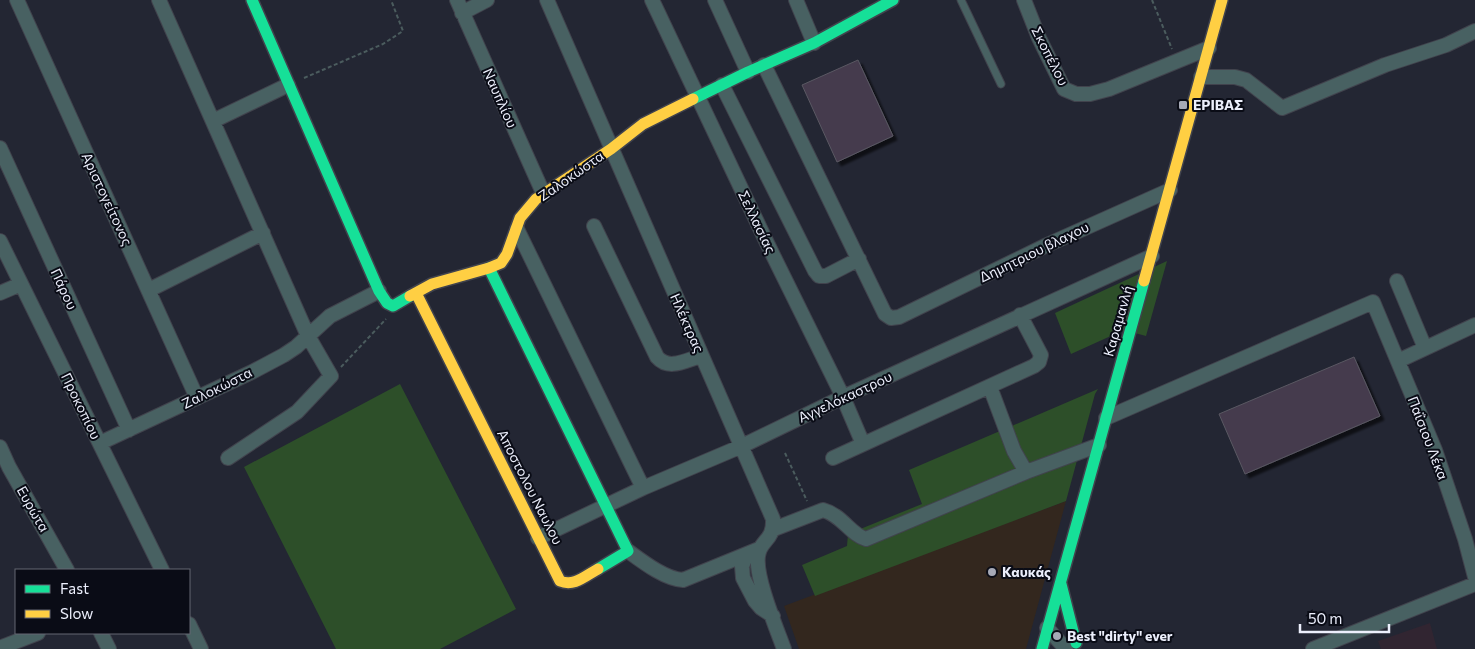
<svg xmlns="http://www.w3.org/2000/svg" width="1475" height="649" viewBox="0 0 1475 649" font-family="Commissioner,sans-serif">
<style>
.industrial{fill:#33271e}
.education{fill:#312531}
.green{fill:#2d4f29}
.building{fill:#443b4e;stroke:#5a5862;filter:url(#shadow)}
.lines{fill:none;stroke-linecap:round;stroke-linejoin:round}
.lane-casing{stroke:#41434d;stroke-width:9}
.street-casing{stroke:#41434d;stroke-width:16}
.fast-casing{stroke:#41434d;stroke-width:14}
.slow-casing{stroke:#41434d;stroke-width:14}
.path{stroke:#4b5c5e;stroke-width:2;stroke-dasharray:4 2.5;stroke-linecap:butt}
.lane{stroke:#486162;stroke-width:7}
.street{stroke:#486162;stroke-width:14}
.fast{stroke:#16e098;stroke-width:11}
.slow{stroke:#ffcf43;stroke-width:11}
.poi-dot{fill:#a6a9b6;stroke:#0a0c16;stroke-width:2}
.labels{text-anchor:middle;stroke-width:4;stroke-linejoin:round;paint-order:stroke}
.street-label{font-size:14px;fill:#eceffc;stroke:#0a0c16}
.poi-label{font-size:14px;font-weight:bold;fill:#eceffc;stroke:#0a0c16;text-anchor:start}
</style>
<defs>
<filter id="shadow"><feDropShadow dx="4" dy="4" stdDeviation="1" flood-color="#0009"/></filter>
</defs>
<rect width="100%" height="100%" fill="#232633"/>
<path class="industrial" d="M1066,501l-40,148h-227l-15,-43z"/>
<path class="education" d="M1430,623l7,26h-56l-3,-8z"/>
<path class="green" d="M1167,261l-21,75 -22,-6 -53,24 -16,-41z
M400,384l116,225 -76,40h-104l-92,-182z
M1098,389l-3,5 -29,107 -251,95 -13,-31 45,-19 1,-12 74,-30 -13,-34z"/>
<path class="building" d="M858,60l35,76 -56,26 -35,-77z
M1354,357l26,59 -135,58 -26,-60z"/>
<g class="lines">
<defs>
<path id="lane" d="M961,0l40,84"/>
<path id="street" d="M17,0l180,398
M159,0l149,336 23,40 -34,36 -69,46
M457,0l87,195
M547,0l226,519c1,23 -13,20 -15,37 -3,21 18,71 26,93
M652,0l115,243 76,154 20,47
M715,0l33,72
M796,0l18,43
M1024,0l15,38 25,51 12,5h14l19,-5 100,-41
M462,13l25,-13
M764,65l121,249 6,4 8,-1 148,-72 123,-55
M1201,77h34l11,3 36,28 103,-43 61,-20 29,-14
M722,85l93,186 4,5h7l33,-17
M213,121l75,-36
M0,148l129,282
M594,226l63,131c12,14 29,3 44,-1
M517,229l126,259
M0,241l162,329
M1397,281l28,67
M149,290l114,-57
M0,293l21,-9
M1398,361l77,-36
M990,387l24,64 12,21
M1106,418l267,-116 62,148 30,89 10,38
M100,443l152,-71 32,-17 12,-8 34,-31 49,-25
M0,447l9,20 58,103
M833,458l201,-92 5,-4 2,-7 -21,-40
M774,529l49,-19c19,5 28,25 43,29l160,-67 73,-27
M538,538l105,-50 99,-42 101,-49 309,-141
M628,551c15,11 37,28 55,29l76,-31
M747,554l-5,12 1,12 12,23 6,7 12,8
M189,624l12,25
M1047,628l19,21
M101,633l8,16
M2,647l36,-14
M1313,649l162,-65"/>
<path id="fast" d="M252,0l127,291 8,12 6,3 17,-10
M693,99l55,-27 66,-29 79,-43
M489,268l139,283 -30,18
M1061,584l15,59
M1042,649l102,-368"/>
<path id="slow" d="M1144,281l78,-281
M416,293l144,288c14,6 25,-5 38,-12
M410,296l22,-12 57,-16 12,-5 6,-9 13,-36 16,-19 75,-50 32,-25 50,-25"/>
</defs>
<use href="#lane" class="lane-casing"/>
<use href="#street" class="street-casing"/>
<use href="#fast" class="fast-casing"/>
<use href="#slow" class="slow-casing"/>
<path class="path" d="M1152,0l20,49
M304,78l79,-34 20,-13 -12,-31
M341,367l45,-48
M785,453l22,48"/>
<use href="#lane" class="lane"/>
<use href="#street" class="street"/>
<use href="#fast" class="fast"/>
<use href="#slow" class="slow"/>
</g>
<g class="poi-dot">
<rect x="1178" y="100" width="10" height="10" rx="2.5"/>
<circle cx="992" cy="572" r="5"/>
<circle cx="1057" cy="636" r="5"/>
</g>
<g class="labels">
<g class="street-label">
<text transform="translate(1050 56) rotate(63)" y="5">Σκοπέλου</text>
<text transform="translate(500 98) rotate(66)" y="5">Ναυπλίου</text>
<text transform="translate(571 176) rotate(-35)" y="5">Ζαλοκώστα</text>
<text transform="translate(107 199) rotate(65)" y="5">Αριστογείτονος</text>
<text transform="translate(757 222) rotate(64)" y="5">Σελλασίας</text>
<text transform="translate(1034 252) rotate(-26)" y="5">Δημητριου βλαχου</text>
<text transform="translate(64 289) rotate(65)" y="5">Πάρου</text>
<text transform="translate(1118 321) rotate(-74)" y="5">Καραμανλή</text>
<text transform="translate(687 323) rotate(66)" y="5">Ηλέκτρας</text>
<text transform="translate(217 388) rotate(-26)" y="5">Ζαλοκώστα</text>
<text transform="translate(845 397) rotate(-25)" y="5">Αγγελόκαστρου</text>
<text transform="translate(81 406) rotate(64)" y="5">Προκοπίου</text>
<text transform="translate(1428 438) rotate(69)" y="5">Παΐσιου Λέκα</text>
<text transform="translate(530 487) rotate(63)" y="5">Αποστολου Ναυλου</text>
<text transform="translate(33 509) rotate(60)" y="5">Ευρώτα</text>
</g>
<g class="poi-label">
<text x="1193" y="110">ΕΡΙΒΑΣ</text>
<text x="1002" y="577">Καυκάς</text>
<text x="1067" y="641">Best "dirty" ever</text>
</g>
</g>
<rect x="15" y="569" width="175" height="65" fill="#0a0c16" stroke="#646772"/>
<rect x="25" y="585" width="25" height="8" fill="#16e098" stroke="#646772"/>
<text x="60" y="594" font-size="15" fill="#eceffc">Fast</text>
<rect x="25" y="610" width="25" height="8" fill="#ffcf43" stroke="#646772"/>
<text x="60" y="619" font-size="15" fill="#eceffc">Slow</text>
<path d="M1300 624v8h89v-8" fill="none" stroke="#eceffc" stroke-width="2.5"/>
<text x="1308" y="624" font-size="15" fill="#eceffc" stroke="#0a0c16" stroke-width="4" paint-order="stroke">50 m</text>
</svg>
